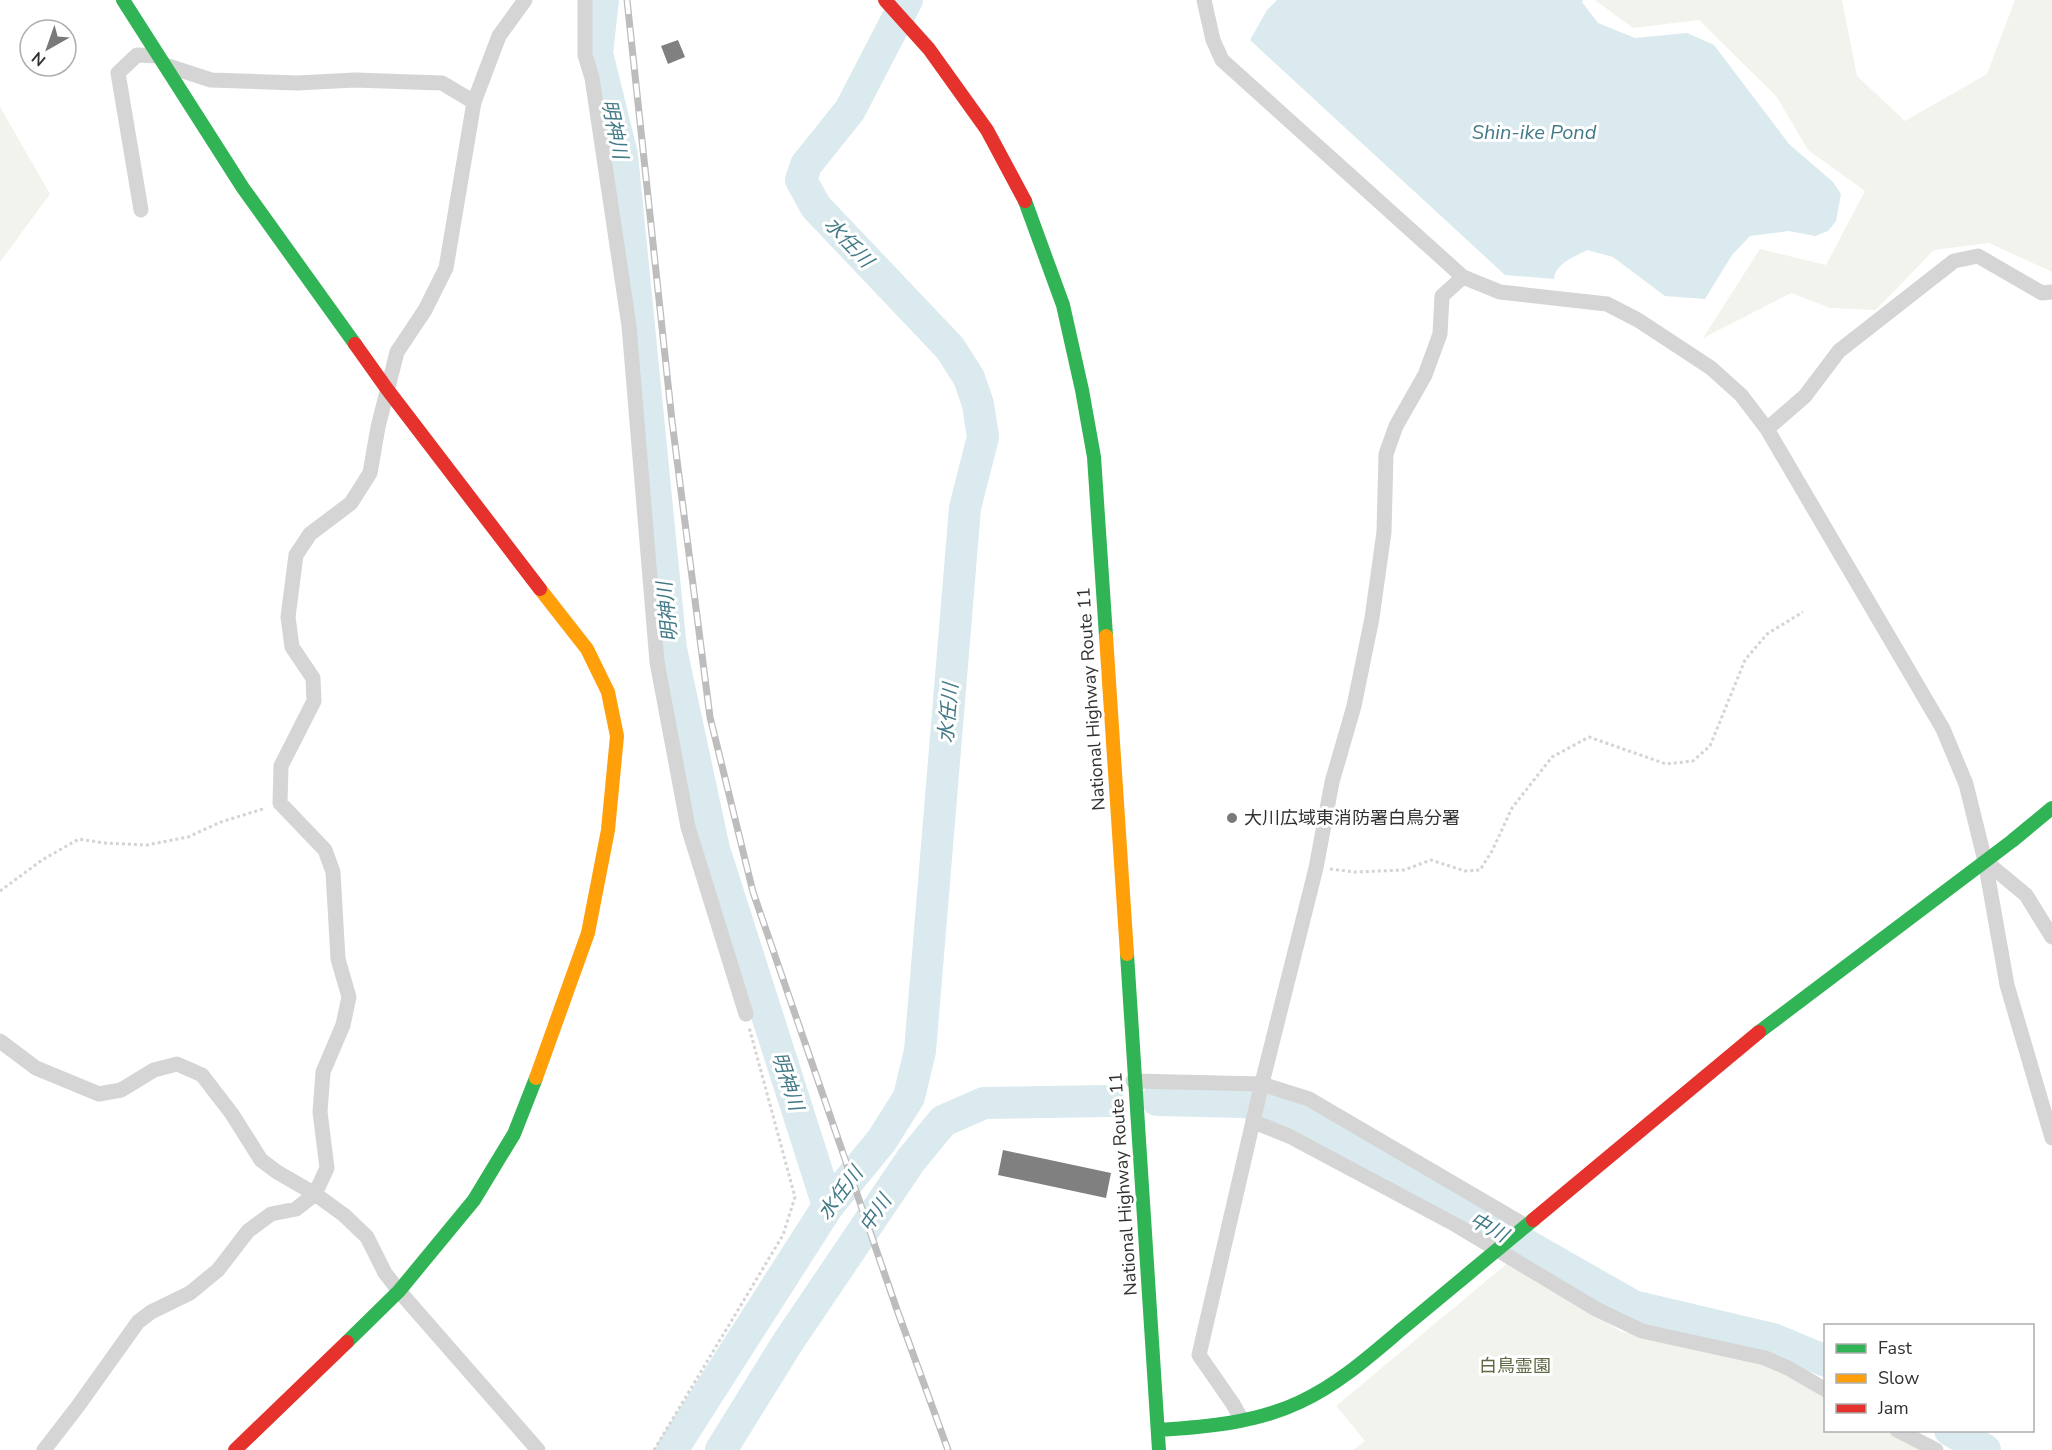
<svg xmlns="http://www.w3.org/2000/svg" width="2052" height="1450" viewBox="0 0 2052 1450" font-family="'Nunito Sans','Noto Sans JP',sans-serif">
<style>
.green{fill:#f2f3ed}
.water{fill:#daeaee}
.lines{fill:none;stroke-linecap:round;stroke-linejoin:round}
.river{stroke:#daeaee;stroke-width:32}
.building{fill:#808080}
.path{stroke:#d4d4d4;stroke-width:3;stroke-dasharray:3 3;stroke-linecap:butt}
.street{stroke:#d5d5d5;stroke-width:15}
.fast{stroke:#30b455;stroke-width:14}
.slow{stroke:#ff9f0a;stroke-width:14}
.jam{stroke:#e5322d;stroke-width:14}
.rail-casing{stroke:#bdbdbd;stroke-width:7}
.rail{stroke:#fff;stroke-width:4.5;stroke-dasharray:14;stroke-linecap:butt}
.poi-dot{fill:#797979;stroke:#fff;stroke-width:2}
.labels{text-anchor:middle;stroke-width:6;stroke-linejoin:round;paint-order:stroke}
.street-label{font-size:18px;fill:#313131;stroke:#fff}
.poi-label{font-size:18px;fill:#313131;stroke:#fff;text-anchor:start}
.park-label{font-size:18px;fill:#5d6942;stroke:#fff}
.water-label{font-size:20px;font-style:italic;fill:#437a87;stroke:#fff}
</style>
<rect width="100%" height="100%" fill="#fff"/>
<path class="green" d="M1595,0h247l15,76 48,45 82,-47 28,-74h37v272l-63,-29 -55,7 -58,60 -46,-2 -39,-15 -88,45 57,-89 66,16 39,-74 -57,-41 -31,-53 -78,-77 -66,8z
M0,107l50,87 -50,68z
M1509,1262l113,70 128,25 75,38 1,35 60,1 34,19h-567l12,-9 -29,-35z"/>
<path class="water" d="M1277,0h306l-1,2 16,21 37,15 52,-5 27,12 75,99 44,38 8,12 -5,27 -8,10 -13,5 -26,-5 -39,5 -18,19 -27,44 -40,-3 -52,-39 -26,-7c-13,7 -31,13 -33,29l-49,-4 -255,-235 17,-30z"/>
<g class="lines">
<path class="river" d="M603,0l-6,53 25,102 49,494 43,200 114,357
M1157,1100l87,2 49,10 79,51 116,60 145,83 140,33 53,22
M1950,1430l35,20
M672,1450l156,-244 54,-66 27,-43 11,-46 45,-543 18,-71 -5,-33 -9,-26 -19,-30 -134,-141 -15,-27 5,-15 44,-55 57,-110
M721,1450l67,-108 123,-182 32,-39 41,-18 124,-2"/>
</g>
<path class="building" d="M678,40l7,17 -17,7 -7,-18z
M1003,1150l108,23 -5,25 -108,-23z"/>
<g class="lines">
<path class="path" d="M1330,869l24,3 50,-2 27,-10 34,11 15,-1 12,-19 20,-43 40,-51 37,-20 77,27 27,-3 17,-15 35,-86 22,-26 36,-22
M0,891l42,-31 37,-21 25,4 43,2 41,-8 33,-15 45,-14
M654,1450l129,-215 12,-38 -46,-170"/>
<path class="street" d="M585,0v55l7,23 37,248 28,336 31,165 58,187
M1204,0l9,40 9,20 241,217 37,15 107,12 31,16 73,48 30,27 26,34 176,300 23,55 19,77 22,124 45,153
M165,65l46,15 86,3 58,-3 87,3 32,19
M141,210l-23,-137 19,-18 21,1
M1767,429l38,-33 34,-45 115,-90 24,-5 64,37 10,-1
M1985,861l41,34 26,42
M0,1041l36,27 63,26 22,-4 33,-20 23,-6 25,11 30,39 29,46 16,12 38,22 29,21 23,22 18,36 14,18 139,159
M1133,1081l129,3 47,15 217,127
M1254,1122l35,14 167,89 140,84 46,22 123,27 23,10 38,22
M1242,1420l-9,-16 -34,-49 61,-264 56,-223 16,-86 22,-76 18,-88 12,-86 2,-78 10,-28 29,-51 15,-41 2,-38 21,-19
M1897,1430l39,20
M44,1450l34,-44 60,-84 13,-10 39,-19 28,-23 30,-39 23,-17 25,-5 19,-15 12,-26 -7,-56 3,-40 20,-47 6,-28 -11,-38 -5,-87 -8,-22 -45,-47 1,-37 33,-65 -1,-23 -21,-31 -4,-30 8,-62 14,-21 41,-31 19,-30 8,-46 19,-75 28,-42 21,-42 28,-166 25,-66 26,-36"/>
<path class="fast" d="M123,0l120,188 112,156
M1025,201l38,104 19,85 12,67 12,179
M1127,954l32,496
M1759,1032l253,-191 40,-33
M347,1342l52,-51 75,-91 40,-66 22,-56
M1158,1430c48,-3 98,-7 142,-28 39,-18 71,-47 103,-74 43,-36 87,-72 130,-108"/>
<path class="slow" d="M1106,636l21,318
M536,1078l52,-145 20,-103 9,-94 -9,-44 -21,-43 -47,-60"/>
<path class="jam" d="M885,0l44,49 58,81 38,71
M355,344l32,45 153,200
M1533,1220l226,-188
M235,1450l112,-108"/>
<defs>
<path id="rail" d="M627,0l45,421 38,296 43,175 143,415 52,143"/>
</defs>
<use href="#rail" class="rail-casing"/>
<use href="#rail" class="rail"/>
</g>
<circle class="poi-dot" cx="1232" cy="818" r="6"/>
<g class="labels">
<g class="street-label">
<text transform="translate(1091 699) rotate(-94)" y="6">National Highway Route 11</text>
<text transform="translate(1123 1184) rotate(-94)" y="6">National Highway Route 11</text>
</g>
<g class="poi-label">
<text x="1244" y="824">大川広域東消防署白鳥分署</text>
</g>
<g class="park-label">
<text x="1515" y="1372">白鳥霊園</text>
</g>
<g class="water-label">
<text transform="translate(615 129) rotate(78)" y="7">明神川</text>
<text x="1534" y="139">Shin-ike Pond</text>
<text transform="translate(849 242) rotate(47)" y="7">水任川</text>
<text transform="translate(667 612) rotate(-96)" y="7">明神川</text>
<text transform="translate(948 713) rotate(-85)" y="7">水任川</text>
<text transform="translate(788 1081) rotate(72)" y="7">明神川</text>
<text transform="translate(840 1193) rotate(-53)" y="7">水任川</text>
<text transform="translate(875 1213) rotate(-56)" y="7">中川</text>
<text transform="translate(1489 1227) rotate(29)" y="7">中川</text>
</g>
</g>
<rect x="1824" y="1324" width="210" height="108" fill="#ffffff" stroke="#adadad" stroke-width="1.5"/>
<rect x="1836" y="1344" width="30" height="9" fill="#30b455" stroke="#adadad" stroke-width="1.5"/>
<text x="1878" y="1354" font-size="18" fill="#313131">Fast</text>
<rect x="1836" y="1374" width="30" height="9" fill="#ff9f0a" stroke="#adadad" stroke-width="1.5"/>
<text x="1878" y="1384" font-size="18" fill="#313131">Slow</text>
<rect x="1836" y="1404" width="30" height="9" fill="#e5322d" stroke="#adadad" stroke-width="1.5"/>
<text x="1878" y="1414" font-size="18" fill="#313131">Jam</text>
<g transform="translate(48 48) rotate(220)"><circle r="28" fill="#ffffff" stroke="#adadad" stroke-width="1.5"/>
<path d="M0-4.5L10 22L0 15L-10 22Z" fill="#797979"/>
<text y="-9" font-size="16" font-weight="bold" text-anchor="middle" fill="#313131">N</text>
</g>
</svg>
